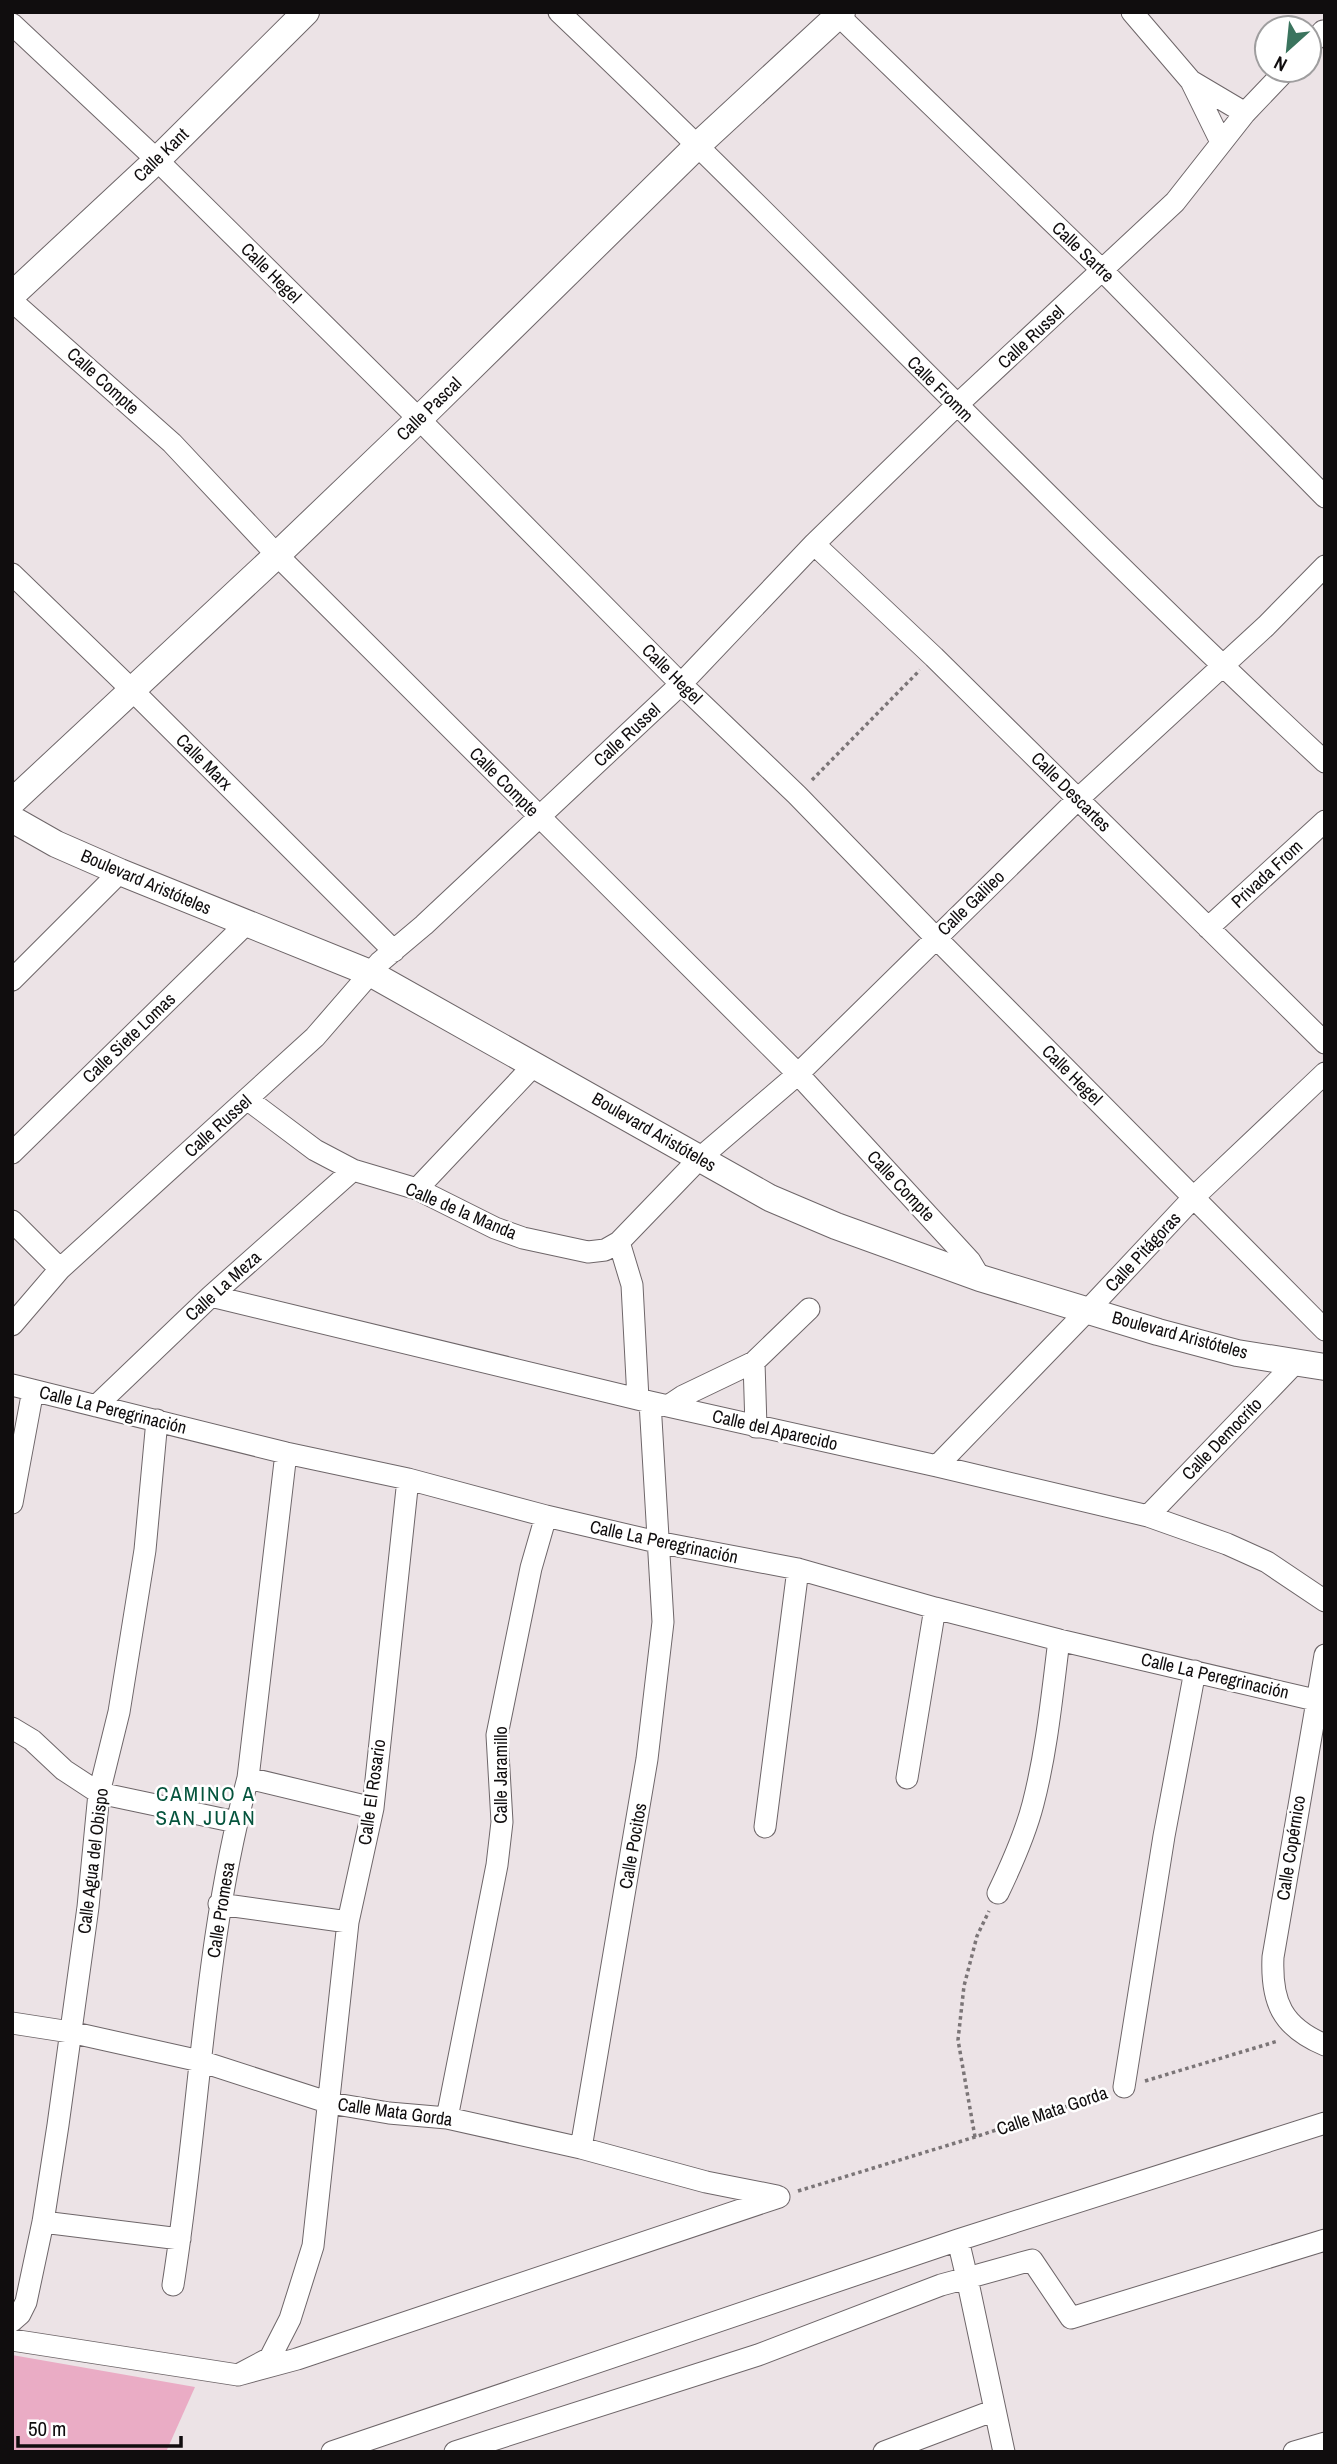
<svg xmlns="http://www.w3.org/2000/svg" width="1337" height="2464" viewBox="0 0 1337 2464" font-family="'Archivo Narrow',sans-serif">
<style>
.green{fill:#eaacc5}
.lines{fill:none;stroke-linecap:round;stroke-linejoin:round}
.minor-casing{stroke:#6e6669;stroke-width:23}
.tertiary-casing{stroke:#6e6669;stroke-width:28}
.path{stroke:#7b7577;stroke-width:3.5;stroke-dasharray:3.5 3.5;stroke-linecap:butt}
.minor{stroke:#fff;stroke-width:21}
.tertiary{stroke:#fff;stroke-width:26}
.labels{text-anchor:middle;stroke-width:5;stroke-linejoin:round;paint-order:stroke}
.street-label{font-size:18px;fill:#100d0e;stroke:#fff}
.quarter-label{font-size:21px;letter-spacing:2px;fill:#05543d;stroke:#fff}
</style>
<rect width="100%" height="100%" fill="#ece3e6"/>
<path class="green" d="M12,2355l183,32 -29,65h-154z"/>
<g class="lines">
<defs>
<path id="minor" d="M559,12c259,246 504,507 766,750
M835,12l268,259 222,226
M1132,12l59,69 30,61
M12,24l145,136 262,259 262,265 116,111 138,142 390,393
M1309,46l14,-15
M1191,81l54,32
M12,301l160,142 105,112 521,519 172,187 10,17
M814,544l120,113 391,386
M12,574l119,115 263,262
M1208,928l117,-107
M12,980l108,-108
M247,1099l68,51 38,20 64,19 78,39 28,10 65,14 17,-2 14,-8 81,-84 98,-84 280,-275 188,-173 59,-60
M12,1153l234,-229
M417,1189l118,-125
M12,1221l48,48
M619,1242l13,43 6,114
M211,1296l439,106 287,64 211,50 79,28 40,18 58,39
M12,1325l48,-56 255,-232 65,-75 44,-37 257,-241 133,-140 143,-139 218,-203 70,-89 41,-43
M754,1362l2,65
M12,1385l274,68 122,26 138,37 111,26 141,27 137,39 124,32 256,60
M96,1406l115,-110 142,-126
M668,1406l15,-10 71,-34 55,-53
M937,1466l151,-156 106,-113 131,-124
M12,1503l21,-113
M1148,1516l148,-154
M1325,1655l-52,302c-2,45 9,70 52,88
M12,1728l20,12 32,30 35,23 137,29
M248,1778l125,30
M907,1778l28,-170
M765,1827l33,-258
M998,1893c14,-29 27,-58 35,-89 14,-54 19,-109 26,-164
M219,1904l129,18
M12,2023l58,9 130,29 130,42 59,10 58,5 134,30 125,34 71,14
M1124,2087l40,-251 31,-165
M447,2118l50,-253 5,-43 -5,-87 34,-167 15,-52
M581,2148l66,-389 16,-137 -13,-220
M43,2222l137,17
M958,2240l9,38 65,-18 39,58 254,-78
M173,2285c27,-169 30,-341 75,-507l38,-325
M12,2321l8,-7 6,-12 17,-80 15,-97 30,-218 11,-114 20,-81 26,-162 12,-130
M12,2340l226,35 59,-16 482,-162
M238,2375l32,-17 20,-39 23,-73 35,-324 25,-114 35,-329
M332,2452l626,-212 367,-117
M455,2452l303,-97 183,-70 26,-7 37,174
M884,2452l111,-42
M1294,2452l31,-9"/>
<path id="tertiary" d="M12,295l145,-135 149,-148
M12,802l265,-247 142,-136 279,-274 144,-133
M12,819l44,25 64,28 250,101 400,225 66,28 144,52 178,54 79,21 88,14"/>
</defs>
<use href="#minor" class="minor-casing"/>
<use href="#tertiary" class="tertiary-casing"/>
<path class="path" d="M812,780l108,-110
M1145,2081l133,-40
M975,2137l-17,-97 6,-54 13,-50 12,-25
M798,2191l177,-54 129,-43"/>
<use href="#minor" class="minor"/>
<use href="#tertiary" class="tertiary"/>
</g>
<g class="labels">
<g class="street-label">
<text transform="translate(161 155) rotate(-44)" y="6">Calle Kant</text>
<text transform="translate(1083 252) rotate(44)" y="6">Calle Sartre</text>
<text transform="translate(271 273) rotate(45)" y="6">Calle Hegel</text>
<text transform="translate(1031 337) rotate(-43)" y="6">Calle Russel</text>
<text transform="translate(103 381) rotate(42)" y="6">Calle Compte</text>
<text transform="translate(940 389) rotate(45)" y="6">Calle Fromm</text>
<text transform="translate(429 409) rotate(-44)" y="6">Calle Pascal</text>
<text transform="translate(672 674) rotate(45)" y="6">Calle Hegel</text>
<text transform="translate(627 735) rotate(-43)" y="6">Calle Russel</text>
<text transform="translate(204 762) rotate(45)" y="6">Calle Marx</text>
<text transform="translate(504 782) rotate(45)" y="6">Calle Compte</text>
<text transform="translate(1071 792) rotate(45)" y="6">Calle Descartes</text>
<text transform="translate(1267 874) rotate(-43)" y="6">Privada From</text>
<text transform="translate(146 882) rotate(23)" y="6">Boulevard Aristóteles</text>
<text transform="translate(971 903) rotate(-44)" y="6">Calle Galileo</text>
<text transform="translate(129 1038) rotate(-44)" y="6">Calle Siete Lomas</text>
<text transform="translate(1072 1075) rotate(45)" y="6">Calle Hegel</text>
<text transform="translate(218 1126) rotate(-42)" y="6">Calle Russel</text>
<text transform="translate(654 1132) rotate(30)" y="6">Boulevard Aristóteles</text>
<text transform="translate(901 1186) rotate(47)" y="6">Calle Compte</text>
<text transform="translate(461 1211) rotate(23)" y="6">Calle de la Manda</text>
<text transform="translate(1143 1252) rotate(-47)" y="6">Calle Pitágoras</text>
<text transform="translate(223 1286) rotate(-42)" y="6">Calle La Meza</text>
<text transform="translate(1180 1335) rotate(15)" y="6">Boulevard Aristóteles</text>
<text transform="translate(113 1410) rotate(14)" y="6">Calle La Peregrinación</text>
<text transform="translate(775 1430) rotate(13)" y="6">Calle del Aparecido</text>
<text transform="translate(1222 1439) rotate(-46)" y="6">Calle Democrito</text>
<text transform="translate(664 1542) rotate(12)" y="6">Calle La Peregrinación</text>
<text transform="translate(1215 1676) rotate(13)" y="6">Calle La Peregrinación</text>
<text transform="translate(501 1775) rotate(-90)" y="6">Calle Jaramillo</text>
<text transform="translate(372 1792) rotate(-82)" y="6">Calle El Rosario</text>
<text transform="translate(633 1846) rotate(-80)" y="6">Calle Pocitos</text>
<text transform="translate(1291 1848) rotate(-81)" y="6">Calle Copérnico</text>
<text transform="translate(93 1861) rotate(-83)" y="6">Calle Agua del Obispo</text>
<text transform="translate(221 1910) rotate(-81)" y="6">Calle Promesa</text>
<text transform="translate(1052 2111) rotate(-19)" y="6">Calle Mata Gorda</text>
<text transform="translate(395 2112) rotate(8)" y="6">Calle Mata Gorda</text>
</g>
<g class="quarter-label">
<text x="206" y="1801">CAMINO A<tspan x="206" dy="24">SAN JUAN</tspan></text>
</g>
</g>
<rect width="1337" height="2464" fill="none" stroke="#100d0e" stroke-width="28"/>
<g transform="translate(1288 49) rotate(207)"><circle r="33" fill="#ffffff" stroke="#9f9e9f" stroke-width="2"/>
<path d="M0-5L12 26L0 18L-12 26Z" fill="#3a745e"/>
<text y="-10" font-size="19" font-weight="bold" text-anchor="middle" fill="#100d0e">N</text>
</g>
<path d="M18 2436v10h163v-10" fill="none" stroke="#100d0e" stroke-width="3.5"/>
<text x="28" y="2436" font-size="21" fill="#100d0e" stroke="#ffffff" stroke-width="5" paint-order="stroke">50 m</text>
</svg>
